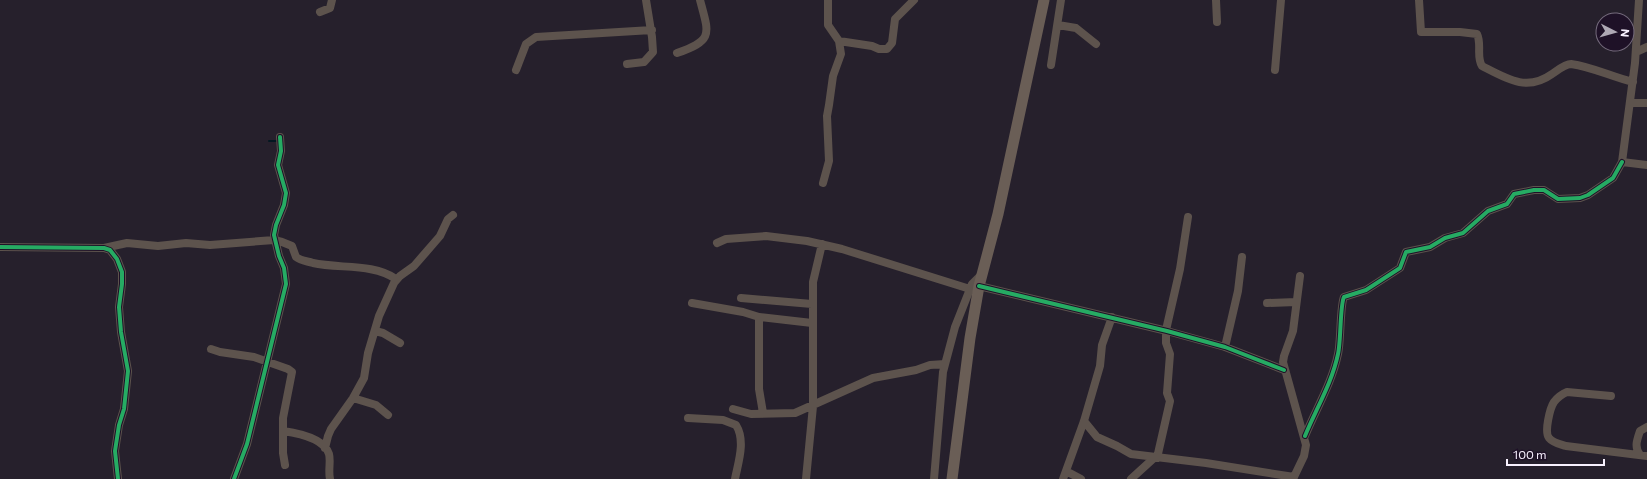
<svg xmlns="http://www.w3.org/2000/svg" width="1647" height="479" viewBox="0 0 1647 479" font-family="Commissioner,sans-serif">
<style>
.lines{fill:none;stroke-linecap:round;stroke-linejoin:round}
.stream{stroke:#031721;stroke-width:2}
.minor{stroke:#5d534d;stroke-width:8}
.secondary{stroke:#6a5e56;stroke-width:11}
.cycleway-casing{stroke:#1e1127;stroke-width:6}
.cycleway{stroke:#26ab63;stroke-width:4}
</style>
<rect width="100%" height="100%" fill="#26202c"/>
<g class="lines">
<path class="stream" d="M269,141h9"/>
<path class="minor" d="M1216,0l1,22
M1419,0l2,32h39l17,2c5,10 -1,23 5,32 25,13 45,26 70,8 6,-4 13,-10 19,-10 22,3 41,13 62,18
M1639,0l-4,63 -13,99 25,3
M320,12l10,-4 2,-8
M1058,25l18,3 20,16
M839,41l33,5 7,3h8l5,-6 3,-24 19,-19
M1636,52l11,-5
M677,53c37,-13 32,-19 23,-53
M627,64l17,-2 9,-10 -1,-15 -6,-37
M1051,65l10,-65
M516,70l10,-26 10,-7 116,-7
M1275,70l6,-70
M1630,103h17
M823,183l6,-22 -2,-45 2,-11 4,-29 8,-22 -2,-13 -11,-16v-25
M717,243l9,-4 40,-3 41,5 35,8 128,40
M0,247l104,1 6,2 7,9 5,13v12l-3,23 2,25 7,39 -4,38 -5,16 -4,26 3,28
M104,248l23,-5 31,3 28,-3 24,2 64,-5 8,2 10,4 4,11c5,4 11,4 17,6 26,6 60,0 83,16
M979,286l188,45 58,16 59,23
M741,298l71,6
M692,303l51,9 16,5 53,6
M1267,303l29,-1
M759,317v72l4,24
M375,331l8,2 17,10
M1225,347l13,-56 4,-34
M211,349l9,3 34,5 34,12 4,3 -9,46v35l2,12
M1611,396l-44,-4c-5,2 -9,5 -13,10 -4,6 -10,30 -5,36 4,5 11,6 17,8l81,10
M353,398l23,7 12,10
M733,409l18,5 44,-1 78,-35 43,-8 14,-5 15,-1
M688,418l35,2 13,5c10,16 2,38 -1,54
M1084,421l13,16 20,9 14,8 75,9 88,14
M283,431c14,2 41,7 46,23 2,7 -1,17 1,25
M1305,436c11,-27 27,-53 33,-82 3,-12 2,-50 6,-57l22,-7 34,-22 6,-16 24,-5 15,-9 18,-5 25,-22 19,-7 7,-10 20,-4h10l14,9 22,-1 8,-3 25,-17 9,-16
M325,448l3,-12 3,-7 22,-31 11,-20 4,-25 11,-37 15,-33 6,-7 14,-10 26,-30 8,-17 5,-4
M1640,455c-6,-8 -3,-15 0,-24l7,-4
M1157,458l13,-57 -3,-8 3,-39 -4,-11v-13l14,-61 8,-52
M1066,471l15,8
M234,479l13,-35 39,-160 -2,-16 -5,-12 -5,-21 2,-10 8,-20 2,-12 -8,-28 3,-14 -1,-14
M806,479l7,-73v-124l9,-38
M934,479l9,-107 12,-45 17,-43 9,-9
M1063,479l21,-58 16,-55 2,-21 10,-28
M1131,479l23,-21
M1293,479l11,-23 2,-11 -23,-83 1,-6 9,-25 7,-55"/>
<path class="secondary" d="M952,479l18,-141 9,-52 19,-72 46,-214"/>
<defs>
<path id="cycleway" d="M0,247l104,1 6,2 7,9 5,13v12l-3,23 2,25 7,39 -4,38 -5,16 -4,26 3,28
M979,286l188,45 58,16 59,23
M1305,436c11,-27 27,-53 33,-82 3,-12 2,-50 6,-57l22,-7 34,-22 6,-16 24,-5 15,-9 18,-5 25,-22 19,-7 7,-10 20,-4h10l14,9 22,-1 8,-3 25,-17 9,-16
M234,479l13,-35 39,-160 -2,-16 -5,-12 -5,-21 2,-10 8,-20 2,-12 -8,-28 3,-14 -1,-14"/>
</defs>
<use href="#cycleway" class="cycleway-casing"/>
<use href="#cycleway" class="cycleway"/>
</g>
<g transform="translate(1615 32) rotate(96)"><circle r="19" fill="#1e1127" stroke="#756b7d"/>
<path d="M0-3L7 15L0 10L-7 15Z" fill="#aea8b4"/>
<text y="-6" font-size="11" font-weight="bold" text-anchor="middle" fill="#f8f1fe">N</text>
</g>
<path d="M1507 459v6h97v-6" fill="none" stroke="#f8f1fe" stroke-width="2"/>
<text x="1513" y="459" font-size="12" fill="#f8f1fe" stroke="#1e1127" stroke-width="3" paint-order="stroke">100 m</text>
</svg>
